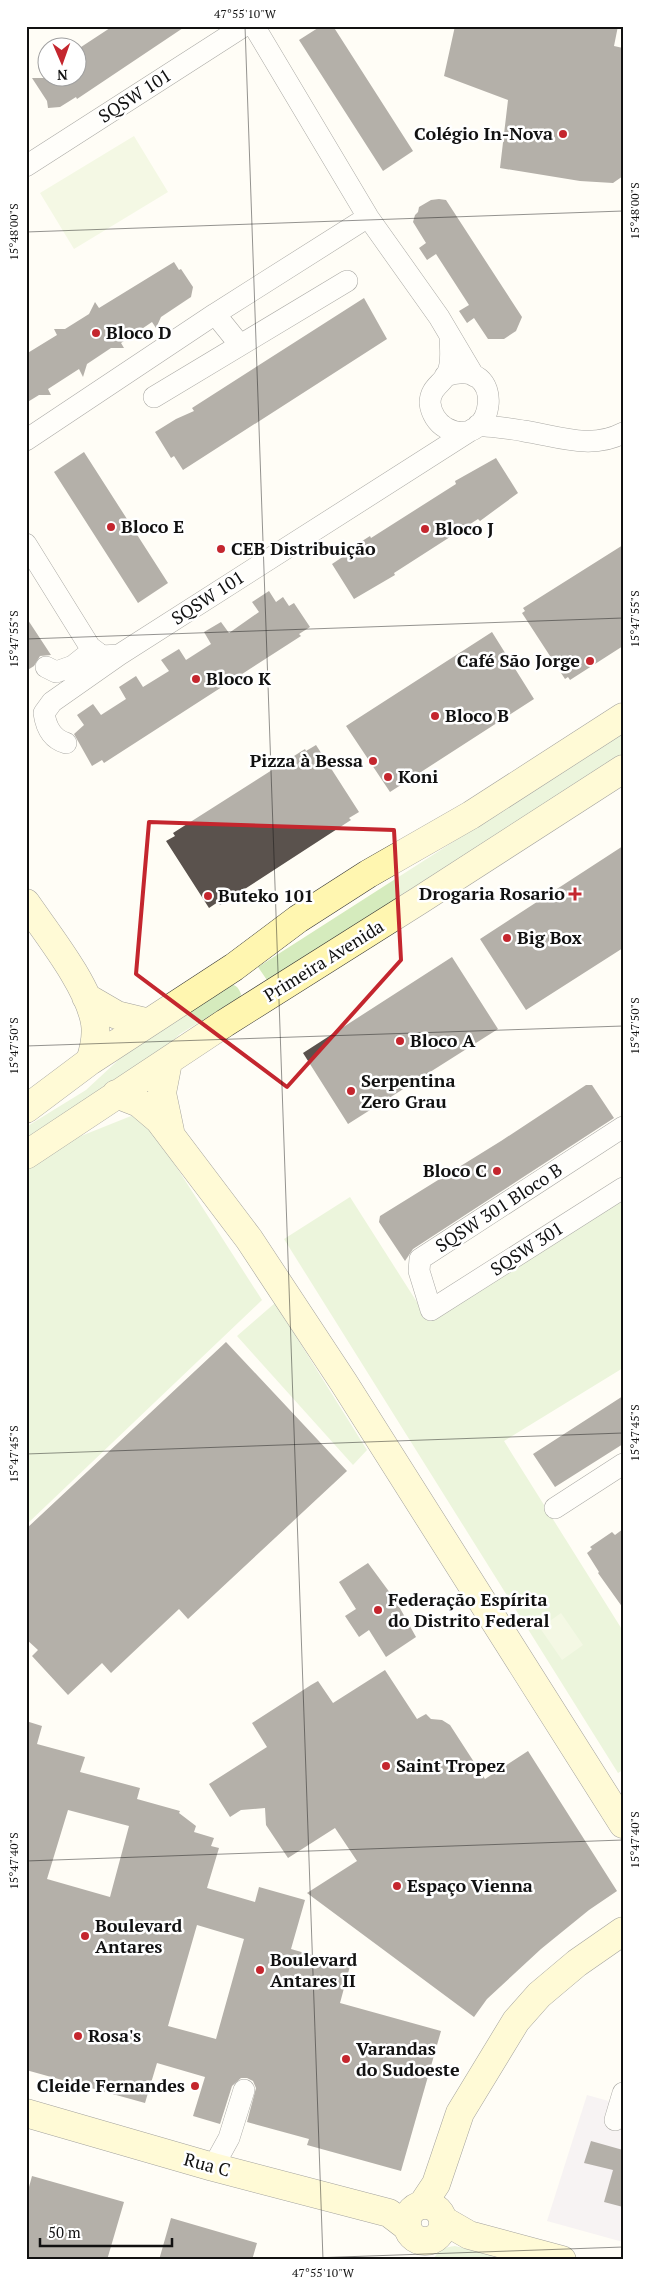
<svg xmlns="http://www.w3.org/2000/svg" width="649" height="2286" viewBox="0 0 649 2286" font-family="'PT Serif',serif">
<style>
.industrial{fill:#eee6ef}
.green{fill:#d5ebbd}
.pitch{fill:#e6f2cf}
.building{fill:#5a524d;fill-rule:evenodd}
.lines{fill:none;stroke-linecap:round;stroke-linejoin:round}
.street-casing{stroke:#444;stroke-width:22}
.secondary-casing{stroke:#333;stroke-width:29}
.street{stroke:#fff;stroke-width:21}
.secondary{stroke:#fff6b0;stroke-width:28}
.marked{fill:none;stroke:#c4262e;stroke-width:4;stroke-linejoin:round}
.ticks{fill:none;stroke:#111;stroke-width:1;stroke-opacity:0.45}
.poi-dot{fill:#c4262e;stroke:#fff;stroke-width:2}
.labels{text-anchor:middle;stroke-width:5;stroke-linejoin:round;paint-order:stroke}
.street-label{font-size:18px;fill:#111;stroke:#fff}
.poi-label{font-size:18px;font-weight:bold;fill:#111;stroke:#fff;text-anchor:start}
.neatline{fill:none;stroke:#111;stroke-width:2}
.ticks-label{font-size:12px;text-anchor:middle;fill:#111}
</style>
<rect width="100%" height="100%" fill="#fffdf5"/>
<path class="industrial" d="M587,2095l36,10v137l-76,-21z"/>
<path class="green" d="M623,733v27l-352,226 -13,-19z
M230,985c6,-1 9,4 11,9l-1,3 -60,37 -22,20 -128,85 -4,-1v-11l60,-37 42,-39z
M141,1112l121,188 -236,225v-367z
M350,1197l79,124 194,-121v168l-119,73 119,190v139l-5,3 -334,-534z
M275,1303l92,147 -14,15 -116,-129z
M455,2246l38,9 -2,5h-58c5,-10 12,-13 22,-14z"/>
<path class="pitch" d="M134,136l34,56 -94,57 -34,-56z
M561,1613l22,32 -21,15 -22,-32z"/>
<path class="building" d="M113,26h73l-109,73 -1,-2 -16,10 -12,1 -1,-7 -15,-23h46v-29z
M321,26h12l80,125 -30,20 -84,-131z
M455,26h163l-4,20 9,2v128l-10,7 -33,-2 -80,-13 8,-68 -64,-24z
M439,199l7,1 76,117 -6,14 -12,8h-16l-14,-21 -7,5 -8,-12 10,-6 -33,-51 -9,6 -8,-12 7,-5 -13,-21 2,-7 3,-3 1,-5 12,-7z
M174,262l5,8 2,-1 12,18 -2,10 -30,20 -5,11 -4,-6 -31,21 3,5h-13l-24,16 -4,13 -4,-8 -31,20 3,6h-12l-13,8v-49l31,-19 -3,-6h11l24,-15 6,-12 4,6z
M364,298l23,41 -204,131 -9,-14 -3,2 -16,-26 21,-13 18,-8 -2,-3z
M84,452l84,131 -30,20 -84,-131z
M496,458l22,35 -38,28 -2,-2 -84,54 1,2 -41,24 -22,-35 18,-12 -2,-2 22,-14 1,2 85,-54 -1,-3z
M623,545v101l-53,34 -2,-3 -3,2 -43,-66 3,-2 -2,-3z
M269,591l7,11 7,-5 6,9 5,-3 16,24 -11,7 2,2 -197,127 -2,-3 -10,6 -18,-32 10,-9 -7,-10 16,-11 8,11 25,-16 -7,-12 17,-11 7,11 26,-16 -8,-11 18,-11 7,11 25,-16 -7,-12 17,-10 8,11 30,-21 -7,-10z
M26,617l25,38 -11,1 -6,10 -8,5z
M492,632l42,67 -144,93 -44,-66z
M316,745l43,67 -10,6 2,2 -131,85 -2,-3 -9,6 -43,-67 9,-5 -2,-3 132,-84 1,2z
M623,846v102l-97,62 -46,-71z
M452,957l46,72 -150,95 -45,-71z
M586,1085h6l22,33 -201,131 -8,12 -26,-39 1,-6 121,-75z
M226,1342l121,129 -159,148 -9,-10 -68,64 -9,-10 -34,32 -36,-39 6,-6 -12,-11v-110z
M623,1396v48l-68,43 -22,-33z
M623,1529v79l-25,-35 1,-1 -12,-19 5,-4 -2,-2 22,-15 3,3z
M368,1563l28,38 20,36 -30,20 -17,-27 -10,7 -14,-21 11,-7 -17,-27z
M385,1670l32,49 9,-5 5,5 11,1 8,5 35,54 43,-28 89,140 -28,19 -48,39 -54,50 -13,18 -167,-124 50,-32 -22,-33 -47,30 -22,-33 -1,-17 -24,2 -11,7 -21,-33 58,-37 -15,-24 59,-38 7,-4 15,22z
M26,1721l16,5 -5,18 48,13 -5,15 60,16 -3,11 43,12 -1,2 17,13 -2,6 20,6 -3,8 8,2 -12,40 48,14 4,-15 46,13 -14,49 59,17 -10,37 101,28 -40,140 -94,-26 2,-6 -62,-17 9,-34 -3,-7 -6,-3h-6l-9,8 -12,38 -27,-8 12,-39 -48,-14 -12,40 -119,-33zM68,1810l61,16 -19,71 -63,-18zM197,1925l47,14 -28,100 -48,-13z
M591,2141l32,9v57l-19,-5 9,-32 -29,-7z
M32,2176l92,26 -17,58h-81v-62z
M171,2218l86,25 -5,17h-93z"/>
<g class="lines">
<defs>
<path id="street" d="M254,26l114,191 71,100 35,59
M26,166l218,-140
M215,314l25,31
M445,376c64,-22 51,78 1,52 -9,-5 -15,-15 -16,-25 0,-15 11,-18 17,-29 6,-11 3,-26 3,-38
M154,397l193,-116
M478,425c16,2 31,3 46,6 33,5 67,19 99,2
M26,440l189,-126 153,-97
M26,544l64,103 12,9 17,-1 354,-226
M46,667l10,5 17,-6 20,-16
M66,743c-14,-4 -20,-16 -22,-30l8,-11 67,-47
M623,1127l-203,132 -1,12 12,39 192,-122
M555,1508l68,-44
M615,2120l8,-27
M213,2167l16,-29 15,-48"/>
<path id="secondary" d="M26,903c22,32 63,83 69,120 2,14 -1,26 -5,38
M86,997l31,18 29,7
M168,1062l-6,31 8,38
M116,1094l23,9 20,17 90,119 95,144 279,441
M26,1109l64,-48 144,-94 64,-48 70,-45 103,-59 152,-98
M26,1155l199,-132 195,-123 203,-131
M26,2113l187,54 176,46 17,13
M407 2223a18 18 0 1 1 36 0a18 18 0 1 1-36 0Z
M422,2205l14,-21 24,-71 56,-92 23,-26 38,-32 46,-32
M443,2220l26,15 93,25"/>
</defs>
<use href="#street" class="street-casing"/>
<use href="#secondary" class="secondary-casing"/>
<use href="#street" class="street"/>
<use href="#secondary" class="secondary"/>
</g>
<path d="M0 0H649V2286H0ZM149,822l245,8 7,130 -114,127 -151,-113z" fill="#fffdf5" fill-opacity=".55" fill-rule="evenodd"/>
<path class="marked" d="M149,822l245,8 7,130 -114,127 -151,-113z"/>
<path class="ticks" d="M245,26l78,2234M26,232l597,-21M26,639l597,-21M26,1046l597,-20M26,1454l597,-21M26,1861l597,-21M256,2260l367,-13"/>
<g class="poi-dot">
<circle cx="563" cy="134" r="5"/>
<circle cx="96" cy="333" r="5"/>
<circle cx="111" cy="527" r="5"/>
<circle cx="425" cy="529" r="5"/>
<circle cx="221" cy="549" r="5"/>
<circle cx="590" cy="661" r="5"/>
<circle cx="196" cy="679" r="5"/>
<circle cx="435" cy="716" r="5"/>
<circle cx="373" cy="761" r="5"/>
<circle cx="388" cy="777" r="5"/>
<path d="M572.5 886.5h5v5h5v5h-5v5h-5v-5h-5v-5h5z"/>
<circle cx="208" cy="896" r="5"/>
<circle cx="507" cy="938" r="5"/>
<circle cx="400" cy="1041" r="5"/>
<circle cx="351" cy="1091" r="5"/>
<circle cx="497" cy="1171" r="5"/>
<circle cx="378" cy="1610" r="5"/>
<circle cx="386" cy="1766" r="5"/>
<circle cx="397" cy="1886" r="5"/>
<circle cx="85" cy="1936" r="5"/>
<circle cx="260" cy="1970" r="5"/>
<circle cx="78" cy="2036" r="5"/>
<circle cx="346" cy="2059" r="5"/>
<circle cx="195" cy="2086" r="5"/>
</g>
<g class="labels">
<g class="street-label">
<text transform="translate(135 96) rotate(-33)" y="6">SQSW 101</text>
<text transform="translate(208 598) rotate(-33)" y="6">SQSW 101</text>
<text transform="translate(324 961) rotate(-32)" y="6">Primeira Avenida</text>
<text transform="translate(499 1208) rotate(-33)" y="6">SQSW 301 Bloco B</text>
<text transform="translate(527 1249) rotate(-33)" y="6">SQSW 301</text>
<text transform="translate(207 2165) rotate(15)" y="6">Rua C</text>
</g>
<g class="poi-label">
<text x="553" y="140" text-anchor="end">Colégio In-Nova</text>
<text x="106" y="339">Bloco D</text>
<text x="121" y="533">Bloco E</text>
<text x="435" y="535">Bloco J</text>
<text x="231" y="555">CEB Distribuição</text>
<text x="580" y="667" text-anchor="end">Café São Jorge</text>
<text x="206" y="685">Bloco K</text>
<text x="445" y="722">Bloco B</text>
<text x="363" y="767" text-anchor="end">Pizza à Bessa</text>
<text x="398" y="783">Koni</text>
<text x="565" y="900" text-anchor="end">Drogaria Rosario</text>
<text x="218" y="902">Buteko 101</text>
<text x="517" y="944">Big Box</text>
<text x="410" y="1047">Bloco A</text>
<text x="361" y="1087">Serpentina<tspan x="361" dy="21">Zero Grau</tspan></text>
<text x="487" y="1177" text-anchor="end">Bloco C</text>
<text x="388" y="1606">Federação Espírita<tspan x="388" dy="21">do Distrito Federal</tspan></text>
<text x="396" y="1772">Saint Tropez</text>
<text x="407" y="1892">Espaço Vienna</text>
<text x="95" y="1932">Boulevard<tspan x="95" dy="21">Antares</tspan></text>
<text x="270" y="1966">Boulevard<tspan x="270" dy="21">Antares II</tspan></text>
<text x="88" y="2042">Rosa's</text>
<text x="356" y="2055">Varandas<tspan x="356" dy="21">do Sudoeste</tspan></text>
<text x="185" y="2092" text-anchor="end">Cleide Fernandes</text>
</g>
</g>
<rect width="649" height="2286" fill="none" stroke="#ffffff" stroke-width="55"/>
<g transform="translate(62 62) rotate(178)"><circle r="24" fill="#ffffff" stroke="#a0a0a0"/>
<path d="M0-4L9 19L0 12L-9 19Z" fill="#c4262e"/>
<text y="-8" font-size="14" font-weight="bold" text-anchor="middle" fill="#111111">N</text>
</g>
<path d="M40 2238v8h132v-8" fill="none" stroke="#111111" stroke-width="2.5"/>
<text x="48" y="2238" font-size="15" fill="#111111" stroke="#ffffff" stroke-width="4" paint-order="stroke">50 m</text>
<rect x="28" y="28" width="594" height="2230" class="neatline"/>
<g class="ticks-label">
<text x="245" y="18">47°55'10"W</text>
<text transform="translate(635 211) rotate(-90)" y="4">15°48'00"S</text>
<text transform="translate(14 232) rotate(-90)" y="4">15°48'00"S</text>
<text transform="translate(635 619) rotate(-90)" y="4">15°47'55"S</text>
<text transform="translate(14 639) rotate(-90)" y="4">15°47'55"S</text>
<text transform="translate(635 1026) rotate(-90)" y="4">15°47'50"S</text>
<text transform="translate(14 1046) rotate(-90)" y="4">15°47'50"S</text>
<text transform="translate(635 1433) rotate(-90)" y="4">15°47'45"S</text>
<text transform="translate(14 1454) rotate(-90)" y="4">15°47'45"S</text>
<text transform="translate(635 1840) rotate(-90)" y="4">15°47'40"S</text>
<text transform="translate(14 1861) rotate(-90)" y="4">15°47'40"S</text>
<text x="323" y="2277">47°55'10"W</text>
</g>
</svg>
